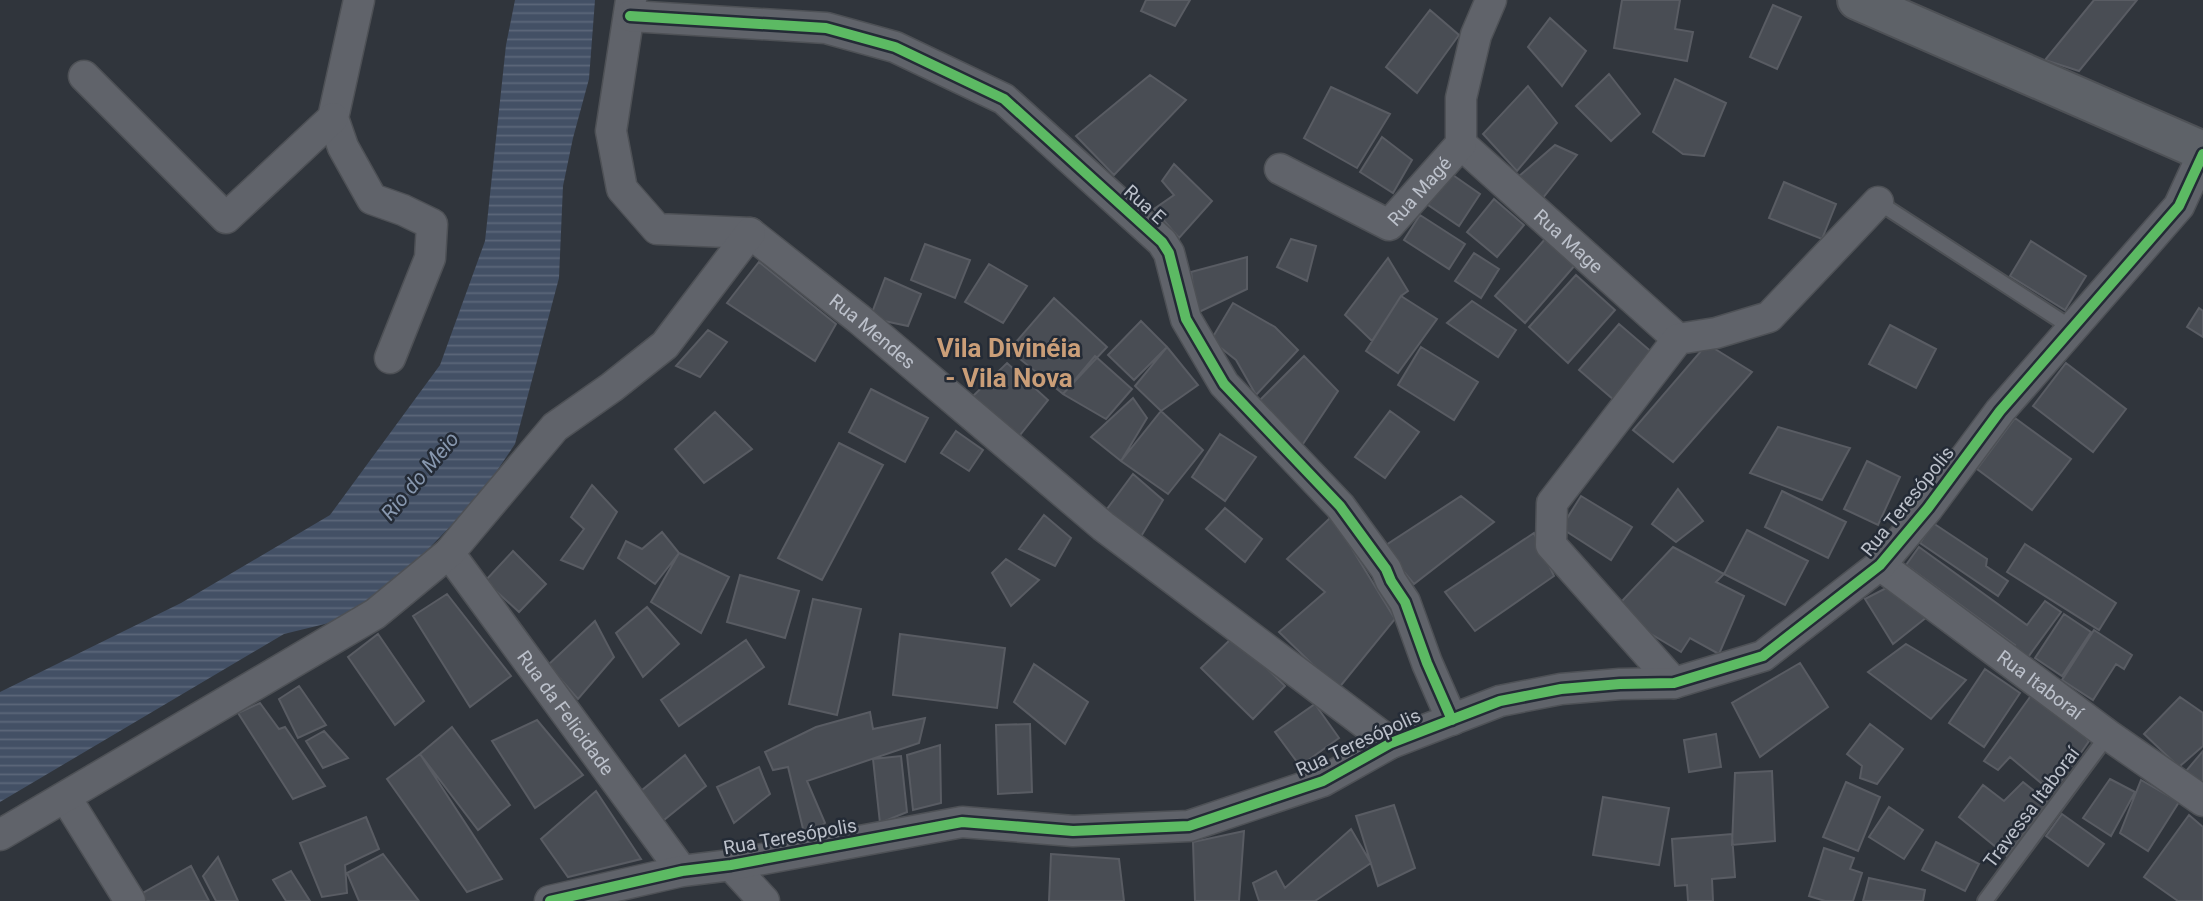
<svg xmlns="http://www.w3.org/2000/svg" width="2203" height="901" viewBox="0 0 2203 901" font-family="Roboto,sans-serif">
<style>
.water{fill:url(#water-rules)}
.building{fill:#494d54;stroke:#595c63;stroke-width:2}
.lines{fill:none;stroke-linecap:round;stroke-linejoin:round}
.lane-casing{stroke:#4e5156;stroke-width:18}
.street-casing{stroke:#4e5156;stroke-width:33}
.secondary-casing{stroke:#4e5156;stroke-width:42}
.lane{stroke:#60636a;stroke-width:14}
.street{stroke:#60636a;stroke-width:30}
.secondary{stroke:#5e6268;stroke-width:38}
.cycleway-casing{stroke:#242b36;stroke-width:15}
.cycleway{stroke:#5cba63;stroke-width:10}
.labels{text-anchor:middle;stroke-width:5;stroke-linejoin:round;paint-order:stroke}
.street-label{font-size:19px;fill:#bcc1cb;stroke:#242b36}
.water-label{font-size:21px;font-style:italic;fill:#8797ae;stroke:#242b36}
.district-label{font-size:26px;font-weight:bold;fill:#ca9e78;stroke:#242b36}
</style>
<defs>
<pattern id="water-rules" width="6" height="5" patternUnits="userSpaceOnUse" patternTransform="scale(1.75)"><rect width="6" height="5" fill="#435065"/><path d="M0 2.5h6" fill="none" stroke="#5c677a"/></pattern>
</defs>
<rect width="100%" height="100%" fill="#30353c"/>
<path class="water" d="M515,0h80l-6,79 -16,59 -10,48 -4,92 -44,166 -35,52 -77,79 -41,31 -25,15 -53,13 -284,168v-110l181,-89 149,-88 110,-150 45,-124 21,-196z"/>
<path class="building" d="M1146,0h44l-15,26 -34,-15z
M1622,0h58l-5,29 18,3 -6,29 -73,-13z
M2094,0h43l-58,71 -34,-11z
M1773,5l28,12 -24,52 -27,-12z
M1430,10l29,25 -42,58 -31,-26z
M1550,18l36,33 -24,35 -34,-39z
M1609,74l31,40 -29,27 -35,-35z
M1150,75l36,25 -72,75 -38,-39z
M1675,79l51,24 -22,53 -21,-2 -30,-22z
M1528,86l29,37 -40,48 -34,-37z
M1331,87l59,27 -33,54 -53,-30z
M1382,137l30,23 -19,33 -33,-21z
M1555,145l22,10 -35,44 -24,-22z
M1174,164l38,37 -33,37 -25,-29 20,-14 -12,-14z
M1450,173l30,21 -21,32 -31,-21z
M1784,182l52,22 -14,35 -53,-21z
M1494,199l30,26 -27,32 -30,-25z
M1420,215l45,29 -16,25 -45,-29z
M1546,238l30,26 -51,59 -30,-27z
M1291,239l25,7 -9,35 -30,-14z
M2031,241l55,35 -21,34 -55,-34z
M925,244l45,16 -15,38 -44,-18z
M1474,253l25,16 -18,29 -26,-17z
M1247,257v32l-50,24 -6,-41z
M1388,258l20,33 -7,5 -29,45 -27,-26z
M759,262l77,62 -21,37 -88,-58z
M989,264l38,22 -24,37 -38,-21z
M1576,275l39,35 -47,53 -39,-36z
M885,278l36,16 -13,32 -38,-8z
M1401,296l36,23 -39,54 -32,-22z
M1054,298l53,49 -44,47 -54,-44z
M1472,301l44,29 -18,27 -51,-34z
M1233,303l42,24 23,23 -42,45 -20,-35 -25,-20z
M2199,308l4,3v26l-16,-10z
M1141,321l26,26 -33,33 -26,-25z
M1619,324l35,30 -40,46 -35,-30z
M1890,325l46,24 -20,39 -47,-24z
M708,330l19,12 -27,35 -24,-11z
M1707,344l45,28 -79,90 -40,-32z
M1167,347l31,38 -37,26 -26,-25z
M1421,347l57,35 -24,38 -56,-35z
M1095,356l37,33 -26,30 -43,-25z
M1304,356l34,35 -37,56 -43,-45z
M1007,363l41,37 -32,40 -46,-41z
M2066,363l60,46 -33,43 -60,-46z
M871,389l57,29 -23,44 -56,-30z
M1133,398l14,20 -26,43 -30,-24z
M1161,411l42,39 -35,44 -47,-33z
M1390,411l29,21 -34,46 -30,-21z
M715,412l37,37 -48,34 -29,-34z
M2015,418l56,41 -39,51 -55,-41z
M1778,427l72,21 -28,52 -72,-27z
M956,431l27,19 -14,21 -28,-18z
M1220,434l36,23 -31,44 -33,-24z
M839,443l44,22 -61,115 -44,-22z
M1867,461l33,16 -22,48 -34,-16z
M1133,474l30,26 -23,38 -36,-25z
M592,485l25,27 -34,57 -22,-9 23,-31 -13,-12z
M1678,489l25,32 -27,21 -24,-18z
M1782,491l64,31 -18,36 -63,-31z
M1461,496l33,26 -80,62 -31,-37z
M1581,496l51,31 -21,33 -50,-32z
M1225,508l37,31 -17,23 -39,-33z
M1044,515l27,23 -16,28 -36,-17z
M1332,516l63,103 -57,70 -59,-57 46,-40 -38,-33z
M1933,523l54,36 -1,7 22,15 -10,15 -78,-53z
M1747,530l61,31 -23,44 -61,-31z
M662,532l17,21 -24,31 -37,-26 8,-17 16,8z
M1534,533l20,43 -79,55 -30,-39z
M2025,544l91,59 -17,27 -92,-58z
M1673,547l51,27 -8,8 28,14 -25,58 -29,-16 -9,14 -35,-21 -25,-29z
M1919,547l108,78 18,-24 16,11 -35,48 -15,-11 4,-4 -109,-80z
M513,551l33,33 -27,28 -34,-31z
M679,553l50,24 -28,56 -50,-31z
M1006,559l33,21 -28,26 -19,-33z
M740,575l59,16 -14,47 -58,-16z
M1892,585l35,32 -34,27 -28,-45z
M447,594l64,82 -41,31 -57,-91z
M813,599l48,10 -24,106 -48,-11z
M647,607l32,37 -36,33 -27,-44z
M2064,614l27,18 -29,44 -27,-18z
M595,621l19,36 -36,42 -30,-34z
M2094,630l38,25 -8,14 -8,-5 -23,36 -31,-20z
M378,634l46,67 -29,24 -47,-68z
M900,634l105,14 -8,60 -104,-13z
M1234,636l51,50 -32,33 -52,-51z
M746,640l18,27 -85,59 -18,-26z
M1906,644l60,36 -35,39 -63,-47z
M1800,663l28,44 -68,50 -28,-54z
M1034,664l54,38 -23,42 -51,-42z
M1985,669l35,24 -36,54 -35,-24z
M2040,683l49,58 -36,52 -43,-36 -12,13 -14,-9z
M299,686l27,39 -28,13 -19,-39z
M2180,697l23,16v33l-24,21 -35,-33z
M260,703l19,26 6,-2 40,59 -32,13 -55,-86z
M1315,704l24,34 -39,28 -25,-34z
M870,712l3,17 52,-11 -6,25 -112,38 18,42 -20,14 -17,-70 -15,3 -8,-18 51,-25z
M537,720l46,55 -48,33 -43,-67z
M1030,724l2,68 -34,2 -2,-69z
M1870,724l33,25 -26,35 -17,-6 2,-12 -15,-12z
M452,727l58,78 -32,25 -58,-76z
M324,731l24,27 -25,10 -17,-27z
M1716,734l5,33 -32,5 -5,-32z
M940,745l1,58 -28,7 -6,-55z
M2203,751v33l-17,-13z
M420,754l82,125 -35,13 -80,-113z
M685,755l21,31 -47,38 -23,-29z
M901,756l6,56 -27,11 -7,-64z
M759,767l11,27 -36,29 -17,-36z
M1772,771l3,70 -43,4 3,-72z
M2110,779l25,13 -24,44 -28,-18z
M2141,780l38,22 -31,49 -28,-18z
M1846,782l34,15 -22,54 -35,-14z
M2023,782l25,20 -41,54 -48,-39 24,-32 21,16z
M596,791l45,68 -73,18 -27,-38z
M1603,797l66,11 -10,57 -66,-10z
M1394,805l21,63 -37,18 -22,-70z
M1889,807l34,23 -19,29 -35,-22z
M2062,814l42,30 -16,22 -42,-30z
M2189,815l14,12v74h-25l-34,-24z
M366,817l13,32 -34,16 2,28 -25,4 -22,-54z
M1351,829l20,34 -56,38h-56l-6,-18 23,-12 9,17z
M1244,831l-5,70h-44l-2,-59z
M1732,834l3,43 -23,2 1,22h-25l-1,-16 -12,1 -3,-47z
M1936,842l43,22 -14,27 -43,-21z
M1824,848l30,10 -4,11 12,4 -9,28h-28l-16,-5z
M383,854l36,47h-60l-12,-28z
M1051,854l68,5 5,42h-75z
M218,857l20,44h-22l-13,-25z
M191,866l18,35h-65l-3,-7z
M291,871l19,30h-24l-13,-21z
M1869,878l56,12 -2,11h-60z"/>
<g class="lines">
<defs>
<path id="lane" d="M1878,202l194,126
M1985,901l123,-166"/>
<g id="street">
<path d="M359,0l-26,118 10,29 29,52 31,11 29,14 -2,34 -40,100"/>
<path id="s1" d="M631,0l-20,131 11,58 35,40 93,4 109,86 244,207 288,217"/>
<path d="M630,16l196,12 69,19 109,52 158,143 7,11 17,66 38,65 116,122 46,63 5,12 14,21 22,61 25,57"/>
<path d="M84,76l142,142 107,-100"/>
<path id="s2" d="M1461,144l217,195"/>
<path id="s3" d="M1280,169l109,56 72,-81v-46l15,-63 15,-35"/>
<path id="s4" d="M449,553l233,318"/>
<path id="s5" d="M1880,565l228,170 95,66"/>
<path d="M1674,683l-123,-138 1,-42 126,-164 38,-6 53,-16 109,-115"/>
<path d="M66,798l64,103"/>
<path d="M0,835l375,-221 74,-61 106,-126 57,-40 53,-42 85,-112"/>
<path d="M731,865l33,36"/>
<path d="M550,901l132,-30 49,-6 231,-43 111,9 116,-5 134,-45 68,-38 109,-42 61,-12 59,-5 54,-1 89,-27 117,-91 48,-57 72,-97 179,-205 24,-52"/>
</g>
<path id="secondary" d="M1857,0l346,151"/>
</defs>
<use href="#lane" class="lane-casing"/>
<use href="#street" class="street-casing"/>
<use href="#secondary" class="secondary-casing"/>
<use href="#lane" class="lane"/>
<use href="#street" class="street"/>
<use href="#secondary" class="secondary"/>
<defs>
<path id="cycleway" d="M630,16l196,12 69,19 109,52 158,143 7,11 17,66 38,65 116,122 46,63 5,12 14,21 22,61 25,57
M550,901l132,-30 49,-6 231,-43 111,9 116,-5 134,-45 68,-38 109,-42 61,-12 59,-5 54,-1 89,-27 117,-91 48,-57 72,-97 179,-205 24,-52"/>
</defs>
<use href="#cycleway" class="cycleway-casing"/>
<use href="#cycleway" class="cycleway"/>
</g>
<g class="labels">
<g class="street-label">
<text dy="7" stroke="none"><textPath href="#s3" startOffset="168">Rua Magé</textPath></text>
<text transform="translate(1145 204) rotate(42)" y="7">Rua E</text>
<text dy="7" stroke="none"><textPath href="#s2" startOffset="145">Rua Mage</textPath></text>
<text dy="7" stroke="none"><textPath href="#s1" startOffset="495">Rua Mendes</textPath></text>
<text transform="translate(1907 501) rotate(-51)" y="7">Rua Teresópolis</text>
<text dy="7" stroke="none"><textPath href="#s5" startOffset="200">Rua Itaboraí</textPath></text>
<text dy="7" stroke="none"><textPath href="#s4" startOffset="198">Rua da Felicidade</textPath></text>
<text transform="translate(1358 742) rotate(-25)" y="7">Rua Teresópolis</text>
<text transform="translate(2031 807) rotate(-53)" y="7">Travessa Itaboraí</text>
<text transform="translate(790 836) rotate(-10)" y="7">Rua Teresópolis</text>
</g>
<g class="water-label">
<text transform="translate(420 476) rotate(-50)" y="7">Rio do Meio</text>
</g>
<g class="district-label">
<text x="1009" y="357">Vila Divinéia<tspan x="1009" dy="30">- Vila Nova</tspan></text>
</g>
</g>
</svg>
